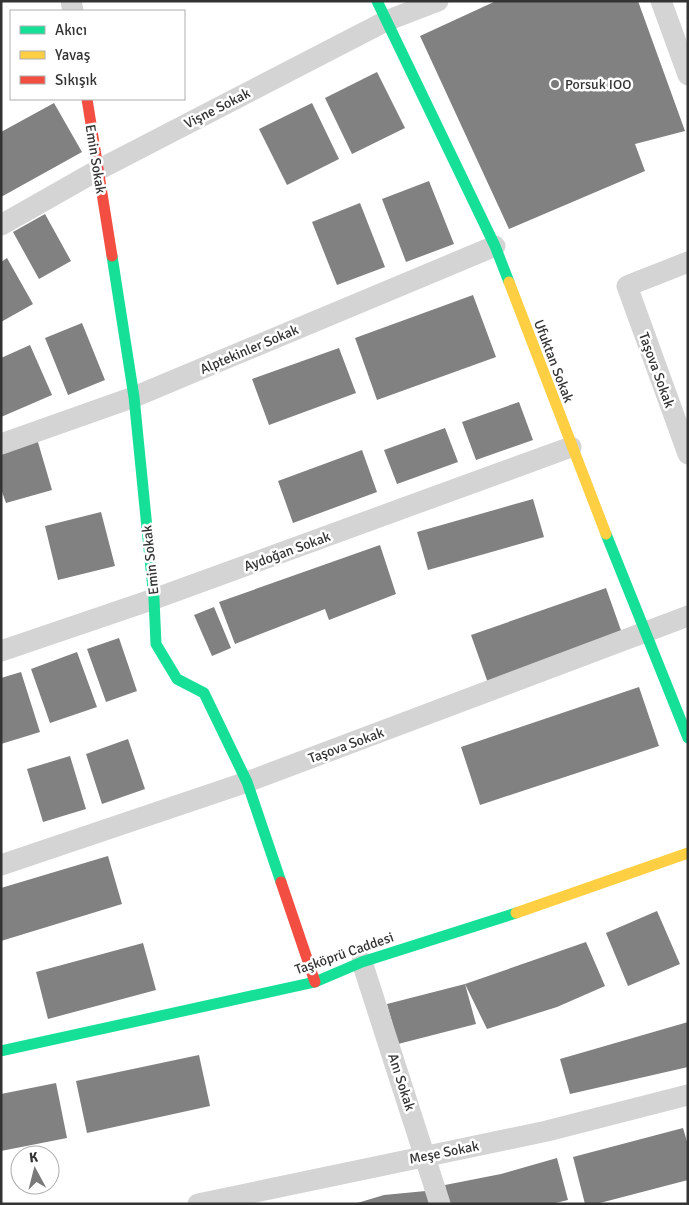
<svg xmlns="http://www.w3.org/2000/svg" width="689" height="1205" viewBox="0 0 689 1205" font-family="Signika,sans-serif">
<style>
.building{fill:#818181}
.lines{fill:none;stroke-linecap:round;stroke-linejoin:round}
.street{stroke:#d4d4d4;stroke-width:21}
.fast{stroke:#16e098;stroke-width:11}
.slow{stroke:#ffcf43;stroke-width:11}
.jam{stroke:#f24e42;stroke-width:11}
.poi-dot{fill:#7a7a7a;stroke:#fff;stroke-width:2}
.labels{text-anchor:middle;stroke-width:5;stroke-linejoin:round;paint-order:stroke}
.poi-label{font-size:14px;fill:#333;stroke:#fff;text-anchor:start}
.street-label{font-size:14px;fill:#333;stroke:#fff}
</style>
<rect width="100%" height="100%" fill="#fff"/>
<path class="building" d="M496,1h142l47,130 -50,13 10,27 -136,58 -89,-193z
M377,72l28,56 -53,26 -27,-56z
M54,103l28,49 -81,45v-65z
M312,103l27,56 -52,26 -28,-56z
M429,181l25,63 -48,18 -24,-63z
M360,203l25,64 -48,18 -25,-63z
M45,214l26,47 -32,18 -26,-47z
M7,258l26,46 -32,18v-60z
M473,295l23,62 -119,43 -22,-62z
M82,323l23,57 -37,15 -23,-57z
M30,345l22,50 -51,22v-59z
M339,348l17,45 -87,32 -17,-46z
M519,402l14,38 -57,20 -14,-38z
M445,428l13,34 -61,22 -13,-34z
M35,432l17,58 -46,13 -5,-14v-39z
M362,450l15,42 -84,31 -15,-42z
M533,499l11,38 -116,33 -11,-38z
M101,512l14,54 -57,14 -13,-54z
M380,545l16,49 -67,26 -4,-11 -90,35 -16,-42z
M606,588l17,48 -135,47 -17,-48z
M214,607l17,41 -19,8 -18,-41z
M119,638l18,53 -31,11 -19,-53z
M77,652l20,55 -47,16 -19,-54z
M21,672l19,60 -39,12v-66z
M639,687l20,59 -179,59 -19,-58z
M128,739l17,50 -43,15 -16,-50z
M70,756l16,53 -43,13 -16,-53z
M108,856l14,48 -121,37v-53z
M657,911l23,53 -52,22 -22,-53z
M586,942l19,44 -48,21 -70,22 -22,-45z
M143,943l13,47 -108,29 -12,-47z
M465,984l11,40 -78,20 -11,-40z
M688,1022v45l-118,27 -10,-35z
M199,1055l11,51 -123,27 -11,-52z
M56,1083l11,55 -66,13v-57z
M683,1128l5,17v35l-92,24h-11l-12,-47z
M557,1158l11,42 -17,4h-102l-4,-19 56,-11z
M436,1190l2,14h-84l30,-9z"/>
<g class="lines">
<path class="street" d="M71,1l2,10
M661,1l27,74
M1,225l97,-55 288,-149 52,-20
M688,262l-61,24 61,168
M1,444l133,-47 361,-151
M1,651l153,-52 417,-152
M1,865l246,-83 441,-166
M362,962l78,242
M198,1204l349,-73 141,-36"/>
<path class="fast" d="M377,1l118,245 14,36
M112,256l22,141 20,202 2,45 21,35 27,14 43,89 34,100
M606,534l82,204
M1,1051l314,-69 47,-20 154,-49"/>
<path class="slow" d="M509,282l97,252
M516,913l172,-60"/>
<path class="jam" d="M87,99l25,157
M281,882l34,100"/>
</g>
<circle class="poi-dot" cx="555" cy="84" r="5"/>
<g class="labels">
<g class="poi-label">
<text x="565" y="89">Porsuk IOO</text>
</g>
<g class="street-label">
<text transform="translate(217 108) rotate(-27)" y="5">Vişne Sokak</text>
<text transform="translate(96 159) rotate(81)" y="5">Emin Sokak</text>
<text transform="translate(249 349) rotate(-23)" y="5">Alptekinler Sokak</text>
<text transform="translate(554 361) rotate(69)" y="5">Ufuktan Sokak</text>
<text transform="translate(657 370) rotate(70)" y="5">Taşova Sokak</text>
<text transform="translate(287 551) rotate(-20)" y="5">Aydoğan Sokak</text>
<text transform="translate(150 560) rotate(-96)" y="5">Emin Sokak</text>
<text transform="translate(346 745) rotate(-20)" y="5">Taşova Sokak</text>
<text transform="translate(344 953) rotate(-19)" y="5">Taşköprü Caddesi</text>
<text transform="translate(402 1082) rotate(72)" y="5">Anı Sokak</text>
<text transform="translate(444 1152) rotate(-11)" y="5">Meşe Sokak</text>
</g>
</g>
<rect width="689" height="1205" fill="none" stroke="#333333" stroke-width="5"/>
<rect x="10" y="10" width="175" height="90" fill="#ffffff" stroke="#adadad"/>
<rect x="20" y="26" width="25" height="8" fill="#16e098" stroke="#adadad"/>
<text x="55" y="35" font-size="15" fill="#333333">Akıcı</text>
<rect x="20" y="51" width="25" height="8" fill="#ffcf43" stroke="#adadad"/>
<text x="55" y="60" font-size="15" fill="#333333">Yavaş</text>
<rect x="20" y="76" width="25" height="8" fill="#f24e42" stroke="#adadad"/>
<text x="55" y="85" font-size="15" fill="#333333">Sıkışık</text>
<g transform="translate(35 1170) rotate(353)"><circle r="24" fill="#ffffff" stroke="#adadad"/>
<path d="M0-4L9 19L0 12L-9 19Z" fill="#7a7a7a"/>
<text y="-8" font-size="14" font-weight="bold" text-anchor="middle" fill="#333333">K</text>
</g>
</svg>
